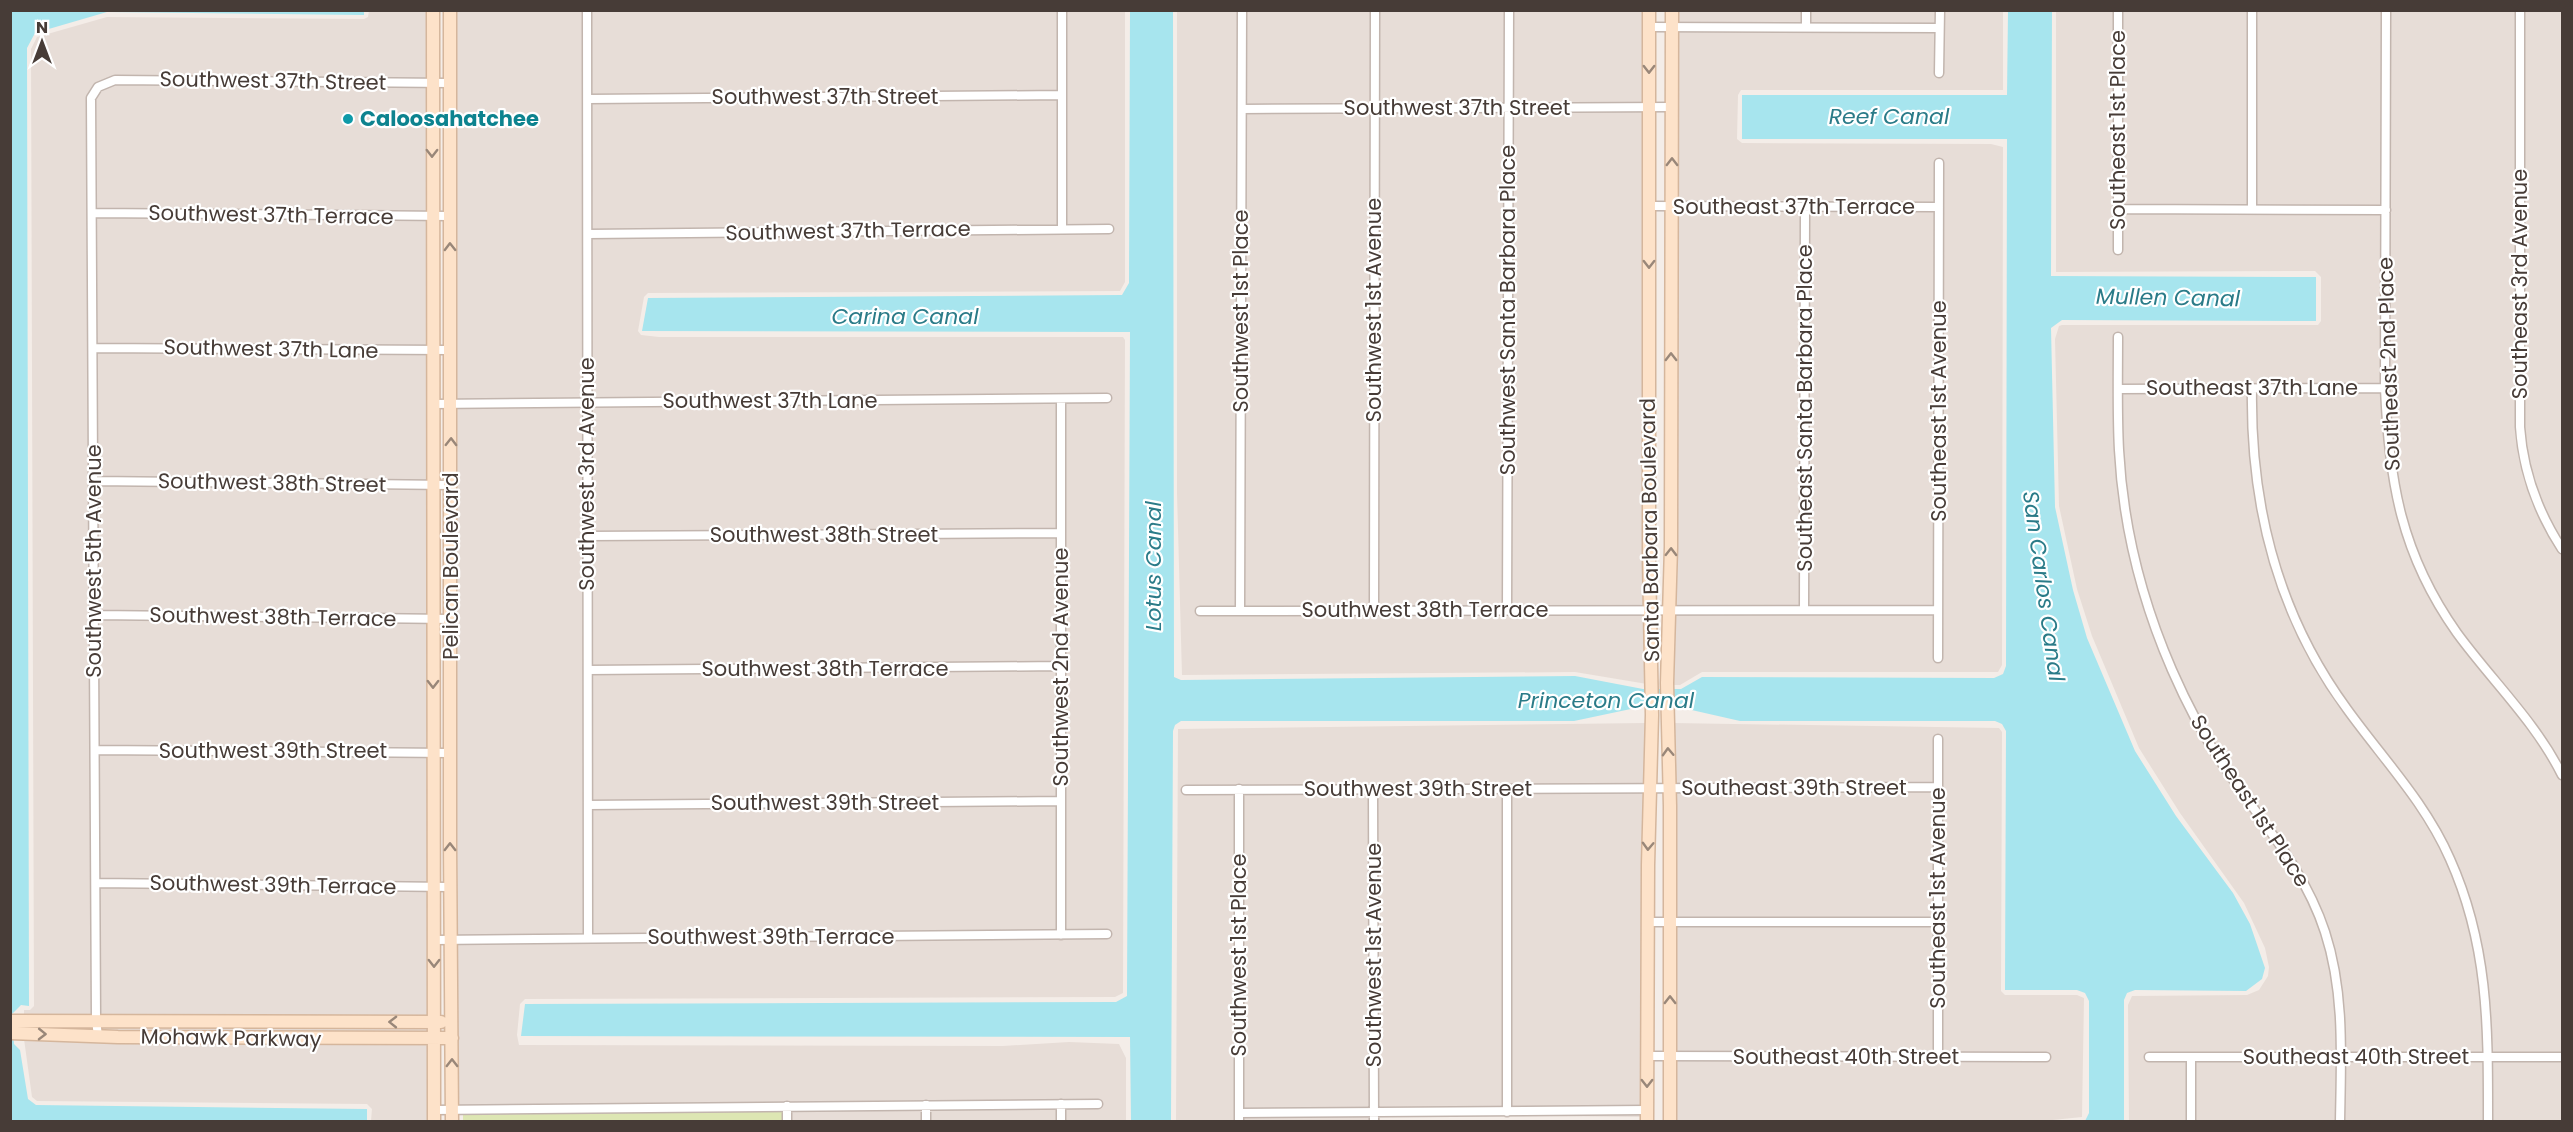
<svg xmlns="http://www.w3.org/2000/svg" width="2573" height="1132" viewBox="0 0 2573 1132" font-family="Poppins,sans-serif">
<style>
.residential{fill:#e7ddd7}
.green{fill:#dde6b3}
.water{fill:#a7e5ee}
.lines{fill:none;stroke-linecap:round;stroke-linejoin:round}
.street-casing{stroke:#c2b5ae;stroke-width:11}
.secondary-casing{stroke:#d5b69c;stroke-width:15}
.street{stroke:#fff;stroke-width:8}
.secondary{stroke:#fde2c9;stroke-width:12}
.oneway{stroke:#998779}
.culture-dot{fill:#0f9aa8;stroke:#fff;stroke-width:2}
.labels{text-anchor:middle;stroke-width:4.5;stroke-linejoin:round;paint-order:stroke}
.street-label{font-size:21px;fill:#473c37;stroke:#fff}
.culture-label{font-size:21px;font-weight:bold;fill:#0d838f;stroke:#fff;text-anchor:start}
.water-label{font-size:22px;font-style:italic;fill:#2a7b88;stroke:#fff}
</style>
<rect width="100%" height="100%" fill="#f4ede8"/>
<path class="residential" d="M369,11h59l1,1006 -405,-1v-6h6l4,-4 -3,-957 6,-12 70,-20 257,2 4,-2z
M455,11h670v271l-5,9 -472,2 -4,4 -6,34 3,4 18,2h464l2,3 -2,653 -8,4 -590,2 -5,5 -3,31 2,10 484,1 66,-4 50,2 7,14v63h-335v-16l-4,-3 -324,3 -6,6 -2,-267z
M1177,11h467l3,673 -72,-12 -393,3 -5,-182z
M1677,11h326v79h-262l-3,5 -1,44 5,4 249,1 12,3 -1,518 -4,7h-296l-22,13h-8z
M2056,11h506v1110h-433l-1,-116 4,-9 115,-1 12,-5 9,-14 1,-9 -4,-19 -21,-45 -64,-90 -41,-65 -47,-112 -15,-47 -18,-83 -4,-167 4,-13 3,-1h256l3,-4v-44l-6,-6 -259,1z
M1646,723l-4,394 -262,-3v8h-204l2,-393z
M1672,723l327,5 3,4 -1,259 4,4h72l7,3 -2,119 -39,4h-368z
M96,1026l250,2h83v5l-81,1 -324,-6z
M24,1039l94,4 310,1 1,77h-58l1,-12 -5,-5 -330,-3 -5,-4z"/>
<path class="green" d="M787,1106v15l-324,1v-12z"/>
<path class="water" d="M10,11h354v4l-257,-3 -72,21 -8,15 2,958 -8,-1 -9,9 2,30 6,6 8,49 8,6 331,4v12h-356z
M1130,11h43l1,658v8l7,3 394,-4 68,13h38l21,-12 292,1 9,-4 3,-8 1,-527h-265v-44h265l1,-84h44l-1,265 265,1v44l-254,-1 -11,8 4,179 18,83 14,48 48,113 41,65 57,77 17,31 15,44 -3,11 -16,12 -111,-1 -8,3 -3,7v121h-39l4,-8v-112l-4,-8 -8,-3h-72l1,-259 -4,-7 -7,-3h-255l-66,-15h-29l-71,15h-393l-6,4 -2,6 -2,390h-40l-1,-84 -609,-1 4,-32 591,-2 11,-6 3,-664 -488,-1 6,-33 474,-3 7,-12z"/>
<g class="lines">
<defs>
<path id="street" d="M587,10l1,928
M2252,10v198
M2386,10l-1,378c4,93 16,166 72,245 35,48 78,88 105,142
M2520,10v417c3,44 18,85 42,122
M1649,27l290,1
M1806,27v-17
M1939,73l1,-63
M588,99l474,-4
M1242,109l430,-2
M1649,206l290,1
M2119,209l267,1
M92,213l358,3
M1062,229v-219
M588,234l521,-5
M2118,250v-240
M2118,337c0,37 -1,75 1,113 4,76 23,151 53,220 14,32 30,63 49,92 37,56 83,105 104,170 20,61 16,126 15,190
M93,348l357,2
M2252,388c-2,116 26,227 95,321 36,50 78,93 103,150 39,87 38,169 38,263
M2118,389l267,-1
M433,404l674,-6
M94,481l356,4
M588,536l473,-3
M1374,610l1,-600
M1507,610l2,-600
M1804,610l1,-403
M1200,611l738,-1
M1240,611l2,-601
M95,615l356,4
M1938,658l1,-495
M588,670l473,-4
M95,750l355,3
M1373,789l1,333
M1507,789v323
M1186,790l752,-3
M588,805l473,-4
M96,883l354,4
M1647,922h291
M1061,935v-536
M434,940l673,-6
M98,1036l-2,-16 -5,-922 7,-11 17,-7 335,3
M1647,1056l399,1
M1938,1057v-318
M2149,1057h413
M1061,1104v18
M926,1105v17
M787,1106v16
M434,1110l664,-6
M1239,1113l408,-3
M1239,1122v-333
M2191,1122v-65"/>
<path id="secondary" d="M433,10l1,1112
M450,10v834l2,278
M10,1021l431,1
M10,1033l108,4 334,1
M1647,1122l1,-257 4,-150 -3,-156v-549
M1670,1122v-316l-3,-123 4,-136 1,-537"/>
</defs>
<use href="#street" class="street-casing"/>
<use href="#secondary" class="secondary-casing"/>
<use href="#street" class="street"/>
<use href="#secondary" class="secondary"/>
</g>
<defs><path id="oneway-chevron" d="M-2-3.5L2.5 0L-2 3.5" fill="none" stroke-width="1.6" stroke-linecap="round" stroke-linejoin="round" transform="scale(1.5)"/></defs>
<g class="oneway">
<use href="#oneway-chevron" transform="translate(1649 69) rotate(90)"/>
<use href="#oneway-chevron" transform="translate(432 153) rotate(90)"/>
<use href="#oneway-chevron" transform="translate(1672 162) rotate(-90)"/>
<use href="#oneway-chevron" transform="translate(450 247) rotate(-91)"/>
<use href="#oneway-chevron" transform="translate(1649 264) rotate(90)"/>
<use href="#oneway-chevron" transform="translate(1671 357) rotate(-90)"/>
<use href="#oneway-chevron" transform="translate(451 442) rotate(-89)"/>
<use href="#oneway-chevron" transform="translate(1671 552) rotate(-89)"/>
<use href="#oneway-chevron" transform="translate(433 684) rotate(90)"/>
<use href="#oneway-chevron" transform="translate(1668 752) rotate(-92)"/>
<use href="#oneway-chevron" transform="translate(1648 846) rotate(92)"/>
<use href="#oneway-chevron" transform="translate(450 847) rotate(-90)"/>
<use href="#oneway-chevron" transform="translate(434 963) rotate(90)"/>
<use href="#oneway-chevron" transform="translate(1670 1000) rotate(-90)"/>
<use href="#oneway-chevron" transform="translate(393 1022) rotate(-179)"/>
<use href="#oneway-chevron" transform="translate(42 1034) rotate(1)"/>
<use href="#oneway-chevron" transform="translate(452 1063) rotate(-90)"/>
<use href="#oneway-chevron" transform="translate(1647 1083) rotate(90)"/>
</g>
<circle class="culture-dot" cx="348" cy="119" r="6"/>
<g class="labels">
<g class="street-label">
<text transform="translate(273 81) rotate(1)" y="7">Southwest 37th Street</text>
<text x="825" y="104">Southwest 37th Street</text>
<text x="1457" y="115">Southwest 37th Street</text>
<text transform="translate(2118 130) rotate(-90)" y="7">Southeast 1st Place</text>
<text x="1794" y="214">Southeast 37th Terrace</text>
<text transform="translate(271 215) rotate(1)" y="7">Southwest 37th Terrace</text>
<text transform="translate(848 231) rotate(-1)" y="7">Southwest 37th Terrace</text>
<text transform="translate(2520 284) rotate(-90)" y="7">Southeast 3rd Avenue</text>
<text transform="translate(1374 310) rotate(-90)" y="7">Southwest 1st Avenue</text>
<text transform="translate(1508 310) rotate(-90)" y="7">Southwest Santa Barbara Place</text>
<text transform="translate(1241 311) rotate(-90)" y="7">Southwest 1st Place</text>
<text transform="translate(271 349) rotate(1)" y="7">Southwest 37th Lane</text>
<text transform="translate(2389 364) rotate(-92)" y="7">Southeast 2nd Place</text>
<text x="2252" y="395">Southeast 37th Lane</text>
<text x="770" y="408">Southwest 37th Lane</text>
<text transform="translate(1805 408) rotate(-90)" y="7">Southeast Santa Barbara Place</text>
<text transform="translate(1939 411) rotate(-90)" y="7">Southeast 1st Avenue</text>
<text transform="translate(587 474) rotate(-90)" y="7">Southwest 3rd Avenue</text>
<text transform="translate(272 483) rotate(1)" y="7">Southwest 38th Street</text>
<text transform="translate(1650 530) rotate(-91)" y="7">Santa Barbara Boulevard</text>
<text x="824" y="542">Southwest 38th Street</text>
<text transform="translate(94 561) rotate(-90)" y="7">Southwest 5th Avenue</text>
<text transform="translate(451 566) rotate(-90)" y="7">Pelican Boulevard</text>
<text x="1425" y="617">Southwest 38th Terrace</text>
<text transform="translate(273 617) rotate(1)" y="7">Southwest 38th Terrace</text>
<text transform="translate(1061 667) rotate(-90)" y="7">Southwest 2nd Avenue</text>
<text x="825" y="676">Southwest 38th Terrace</text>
<text x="273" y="758">Southwest 39th Street</text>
<text x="1794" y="795">Southeast 39th Street</text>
<text x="1418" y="796">Southwest 39th Street</text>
<text transform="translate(2250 801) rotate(57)" y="7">Southeast 1st Place</text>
<text x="825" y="810">Southwest 39th Street</text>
<text transform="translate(273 885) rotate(1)" y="7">Southwest 39th Terrace</text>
<text transform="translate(1938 898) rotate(-90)" y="7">Southeast 1st Avenue</text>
<text x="771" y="944">Southwest 39th Terrace</text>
<text transform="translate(1239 955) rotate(-90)" y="7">Southwest 1st Place</text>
<text transform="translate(1374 955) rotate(-90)" y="7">Southwest 1st Avenue</text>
<text transform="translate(231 1038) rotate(1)" y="7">Mohawk Parkway</text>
<text x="1846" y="1064">Southeast 40th Street</text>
<text x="2356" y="1064">Southeast 40th Street</text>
</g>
<g class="culture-label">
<text x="360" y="126">Caloosahatchee</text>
</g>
<g class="water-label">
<text x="1889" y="124">Reef Canal</text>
<text transform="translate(2168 297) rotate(1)" y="8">Mullen Canal</text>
<text x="905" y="324">Carina Canal</text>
<text transform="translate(1153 566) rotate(-90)" y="8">Lotus Canal</text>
<text transform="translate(2044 586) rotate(82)" y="8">San Carlos Canal</text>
<text x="1606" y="708">Princeton Canal</text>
</g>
</g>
<rect width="2573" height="1132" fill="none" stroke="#473c37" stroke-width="24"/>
<g transform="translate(42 42)" stroke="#ffffff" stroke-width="4.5" paint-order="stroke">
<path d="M0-4.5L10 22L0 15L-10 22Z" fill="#473c37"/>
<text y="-9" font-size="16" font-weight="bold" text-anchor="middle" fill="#473c37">N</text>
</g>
</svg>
